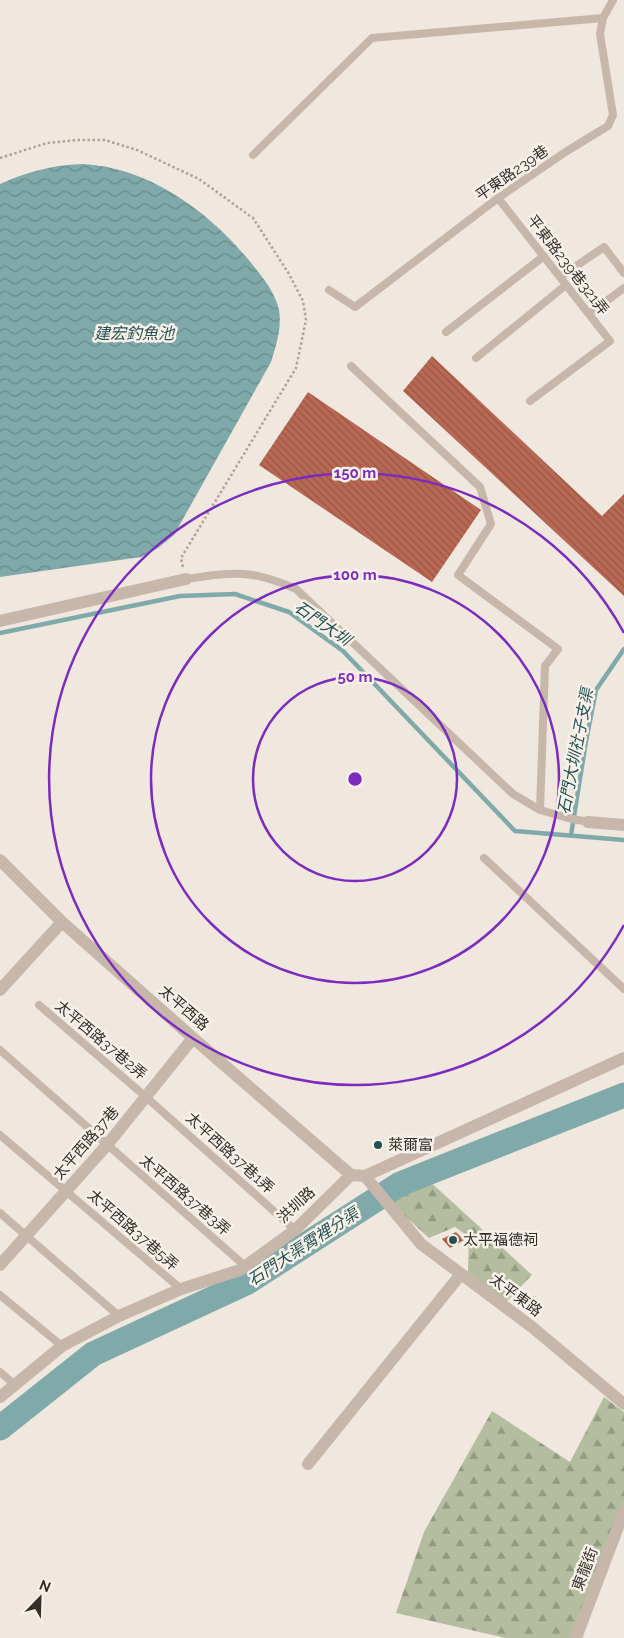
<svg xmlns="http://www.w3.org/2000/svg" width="624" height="1638" viewBox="0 0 624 1638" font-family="Raleway,'Noto Sans TC',sans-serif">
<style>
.forest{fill:url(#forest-firs)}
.water{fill:url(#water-waves)}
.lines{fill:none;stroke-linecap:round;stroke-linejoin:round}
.stream{stroke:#80a9aa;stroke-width:4.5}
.river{stroke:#80a9aa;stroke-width:25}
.building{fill:url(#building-back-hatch)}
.path{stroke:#b2a195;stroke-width:2.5;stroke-dasharray:2.5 2.5;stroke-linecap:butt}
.service{stroke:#c7b7ab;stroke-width:8}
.minor{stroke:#c7b7ab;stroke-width:12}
.ring{fill:none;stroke:#7b2cbf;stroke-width:2.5}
.poi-dot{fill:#235152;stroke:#f8f1ea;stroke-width:2}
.labels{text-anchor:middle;stroke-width:5;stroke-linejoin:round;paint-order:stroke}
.street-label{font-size:15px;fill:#352d29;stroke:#f8f1ea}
.poi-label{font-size:15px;fill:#352d29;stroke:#f8f1ea;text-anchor:start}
.water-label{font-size:16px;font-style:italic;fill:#235152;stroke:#f8f1ea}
.centre{fill:#7b2cbf;stroke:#f8f1ea;stroke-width:2.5}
.ring-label{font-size:15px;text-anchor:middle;font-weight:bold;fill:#7b2cbf;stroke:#f8f1ea;stroke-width:5;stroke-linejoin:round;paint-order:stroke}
</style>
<defs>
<pattern id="forest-firs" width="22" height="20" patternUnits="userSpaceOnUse" patternTransform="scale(1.25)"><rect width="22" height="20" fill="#b4bd9f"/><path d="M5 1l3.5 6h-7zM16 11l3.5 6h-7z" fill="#939a82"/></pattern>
<pattern id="water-waves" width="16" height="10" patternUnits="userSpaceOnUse" patternTransform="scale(1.25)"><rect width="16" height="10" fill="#80a9aa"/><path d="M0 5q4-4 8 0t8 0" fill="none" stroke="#6a8a8a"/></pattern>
<pattern id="building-back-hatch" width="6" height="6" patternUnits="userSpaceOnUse" patternTransform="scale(1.25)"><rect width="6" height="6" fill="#b96853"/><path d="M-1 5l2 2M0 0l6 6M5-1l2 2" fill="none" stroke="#975645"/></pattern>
</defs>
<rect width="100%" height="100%" fill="#f0e7de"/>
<path class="forest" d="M426,1178l106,97 -27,28 -37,-31 1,-35 -14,-10 -26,11 -44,-40 17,-11z
M604,1397l20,15v92l-51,134h-67l-110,-25 28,-81 68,-121 78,51z"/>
<path class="water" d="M82,164c68,3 129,49 170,100 11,14 23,28 27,46 3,18 -3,36 -8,52l-97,173 -16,13 -17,9 -141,20v-393c26,-12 53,-19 82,-20z"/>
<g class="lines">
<path class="stream" d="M0,633l180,-37 55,-2 54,18 54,39 172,180 109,9
M571,835l15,-94 10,-51 28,-41"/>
<path class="river" d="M0,1428l93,-74 153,-71 154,-99 224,-89"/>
</g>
<path class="building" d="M432,356l170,160 22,-22v102l-221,-205z
M308,392l173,118 -49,72 -173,-117z
M456,1232l8,8 -14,8 -8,-9z"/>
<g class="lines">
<path class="path" d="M0,158l47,-15 30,-3h28l32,10 62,29 54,39 36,56 14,27 3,19 -10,48 -115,190 2,10"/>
<path class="service" d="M253,155l119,-117 231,-20
M498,198l112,143 -80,60
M560,277l44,-30 20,26
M329,290l26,17 143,-109 69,-47 41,-25 5,-11 -13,-81 3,-16 10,-18
M589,314l35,-26
M446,332l98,-76
M476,358l90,-73
M351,366l129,121 11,37 -33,51 100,74 -13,17 -5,144
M186,579c47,-7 66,-10 110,10l217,205 27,16 28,8 20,4
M484,858l140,131
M39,1005l107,92 149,133
M0,1050l245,216
M0,1135l181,154
M0,1213l119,103
M0,1295l62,51
M0,1372l15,13"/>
<path class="minor" d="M0,621l186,-42
M588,822l36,3
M0,860l62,62 131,116 158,137
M0,990l62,-68
M365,1176l56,68 111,83 92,77
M0,1265l107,-120 86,-107
M0,1397l62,-51 21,-11 36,-19 62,-27 59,-19 55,-40 56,-55 14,1 259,-118
M308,1464l153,-190
M576,1638l48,-127"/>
</g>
<g class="ring">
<circle cx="355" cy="779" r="102"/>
<circle cx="355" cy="779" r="204"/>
<path d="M624 925A306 306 0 1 1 624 633"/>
</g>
<g class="poi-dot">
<circle cx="378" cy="1145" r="5"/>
<circle cx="453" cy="1240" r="5"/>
</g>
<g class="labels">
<g class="street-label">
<text transform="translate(512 173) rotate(-35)" y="5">平東路239巷</text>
<text transform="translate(568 265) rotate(52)" y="5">平東路239巷321弄</text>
<text transform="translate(184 1008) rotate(41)" y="5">太平西路</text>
<text transform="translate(101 1040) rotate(40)" y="5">太平西路37巷2弄</text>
<text transform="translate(86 1143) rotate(-49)" y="5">太平西路37巷</text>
<text transform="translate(230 1153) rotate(42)" y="5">太平西路37巷1弄</text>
<text transform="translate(185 1195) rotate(41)" y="5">太平西路37巷3弄</text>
<text transform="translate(296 1205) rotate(-43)" y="5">洪圳路</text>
<text transform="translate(133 1230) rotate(41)" y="5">太平西路37巷5弄</text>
<text transform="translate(516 1295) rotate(37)" y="5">太平東路</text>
<text transform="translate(585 1569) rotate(-69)" y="5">東龍街</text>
</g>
<g class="poi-label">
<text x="388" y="1150">萊爾富</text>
<text x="463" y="1245">太平福德祠</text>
</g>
<g class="water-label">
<text x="134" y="339">建宏釣魚池</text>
<text transform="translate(323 623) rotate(35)" y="6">石門大圳</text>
<text transform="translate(575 751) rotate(-79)" y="6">石門大圳社子支渠</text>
<text transform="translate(303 1246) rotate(-33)" y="6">石門大渠霄裡分渠</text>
</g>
</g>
<circle cx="355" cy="779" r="8" class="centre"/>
<g class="ring-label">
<text x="355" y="478">150 m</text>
<text x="355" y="580">100 m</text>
<text x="355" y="682">50 m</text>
</g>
<g transform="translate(40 1598) rotate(23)" stroke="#f8f1ea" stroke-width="4" paint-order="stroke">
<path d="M0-4L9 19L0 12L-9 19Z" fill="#352d29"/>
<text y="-8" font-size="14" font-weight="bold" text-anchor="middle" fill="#352d29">N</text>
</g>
</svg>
